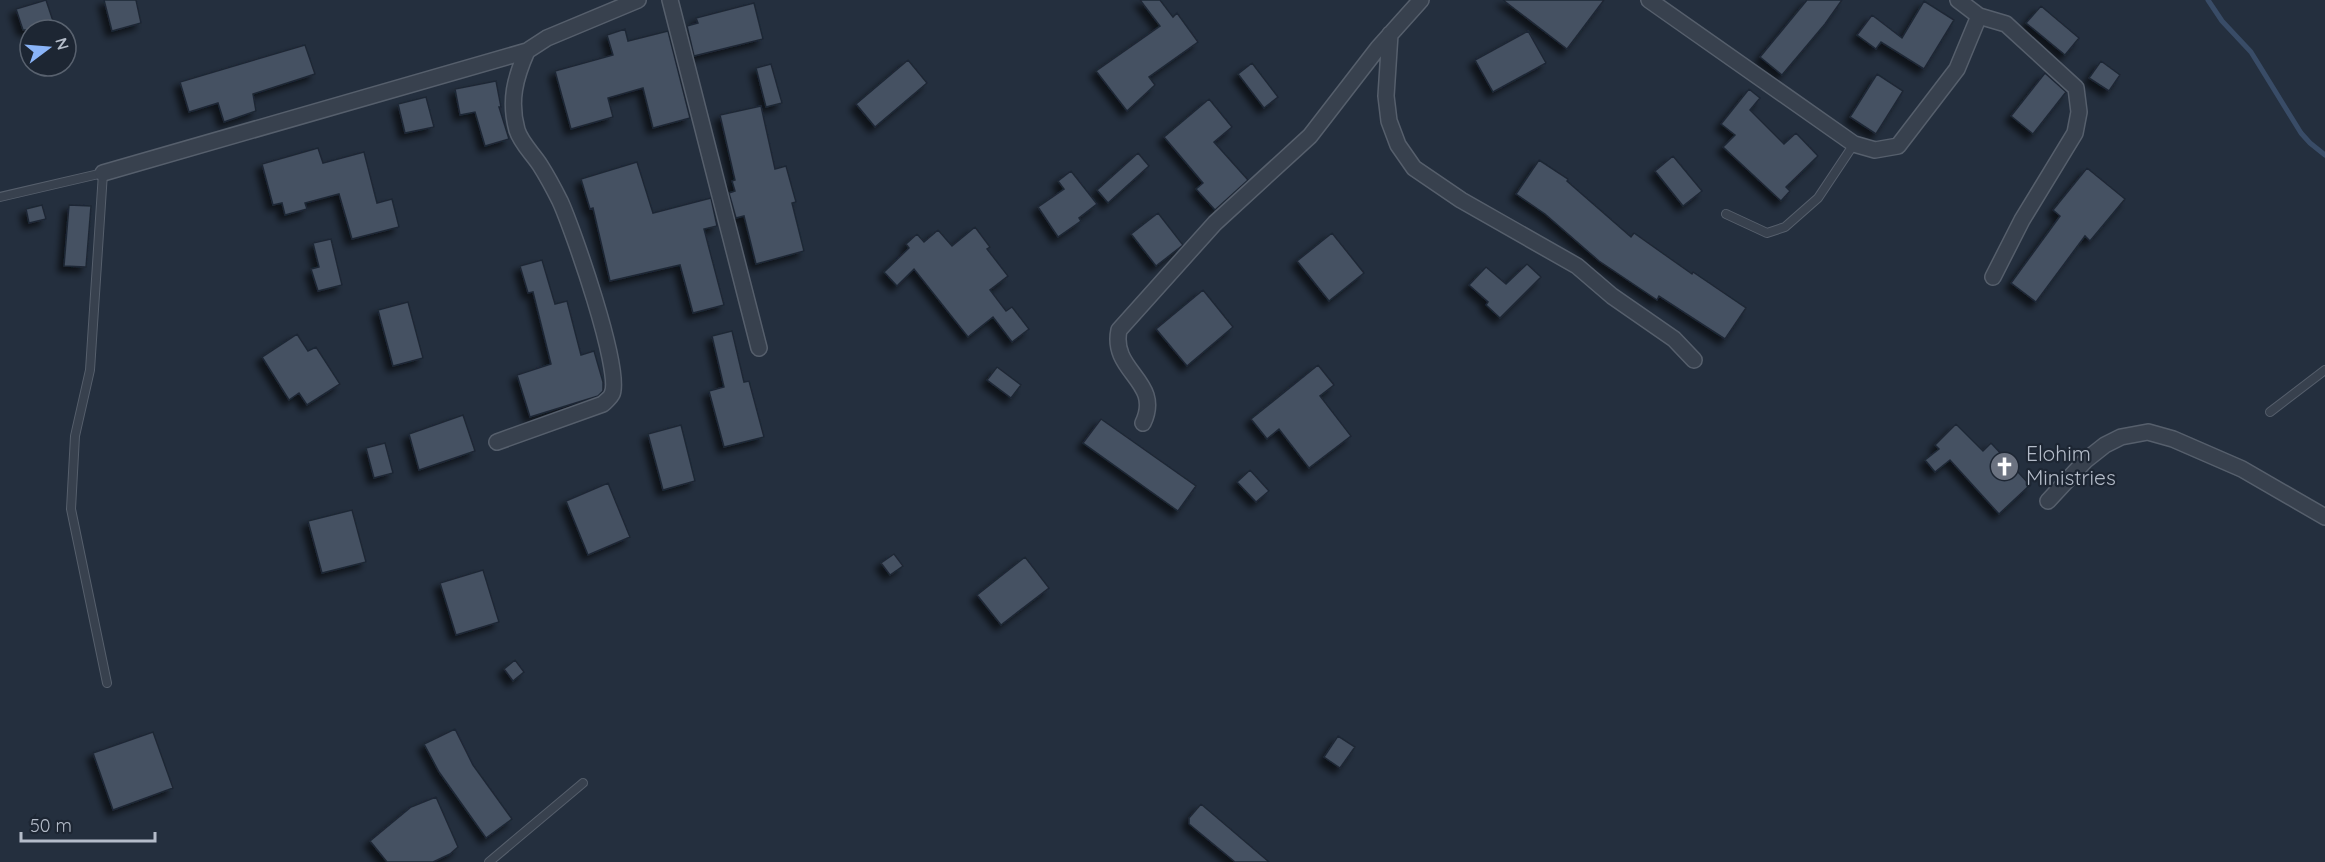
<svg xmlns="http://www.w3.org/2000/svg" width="2325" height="862" viewBox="0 0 2325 862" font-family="Quicksand,sans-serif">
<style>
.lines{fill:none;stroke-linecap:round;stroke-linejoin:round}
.stream{stroke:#394c67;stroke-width:5}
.building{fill:#455162;stroke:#1f2835;stroke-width:1.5;filter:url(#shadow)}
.lane-casing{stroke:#565f6c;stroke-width:10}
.street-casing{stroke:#565f6c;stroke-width:18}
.lane{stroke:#38414e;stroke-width:8}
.street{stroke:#38414e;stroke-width:15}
.labels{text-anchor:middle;stroke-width:4.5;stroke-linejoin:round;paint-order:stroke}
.poi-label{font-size:21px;fill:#b4bcc9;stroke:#1d2633;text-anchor:start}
</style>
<defs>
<filter id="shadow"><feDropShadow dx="-5.5" dy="5.5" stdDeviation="3" flood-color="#0009"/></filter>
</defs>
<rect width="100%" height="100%" fill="#242f3e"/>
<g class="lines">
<path class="stream" d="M2208,0l14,21 29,31 50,81 9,10 15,12"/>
</g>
<path class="building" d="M46,0l10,30h-33l-7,-21z
M104,0h32l5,23 -29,8z
M1140,0h20l13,17 4,-4 21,29 -49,35 6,8 -28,26 -31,-40 64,-45z
M1503,0h101l-37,49z
M1807,0h35l-17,24 -43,51 -22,-18z
M1924,1l30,19 -30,49 -43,-27 -5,7 -19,-14 15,-20 30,23z
M754,3l9,36 -69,17 -7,-30 11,-3 -2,-5z
M2041,6l38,32 -14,17 -39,-32z
M625,29l3,12 40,-10 22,87 -37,10 -10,-40 -35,10 5,19 -42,12 -16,-58 58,-16 -6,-20z
M1528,31l18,32 -53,29 -18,-32z
M305,45l10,29 -62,20 3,17 -32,11 -6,-19 -29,9 -9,-30z
M908,60l19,23 -52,44 -19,-23z
M2101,61l19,14 -11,16 -20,-13z
M1252,63l26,34 -14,11 -26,-34z
M771,64l11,39 -16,4 -10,-39z
M2045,73l21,19 -33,42 -22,-18z
M1877,74l26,17 -27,43 -26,-17z
M496,81l5,26h-2l10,32 -24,7 -10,-34 -15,3 -5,-26z
M1749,89l11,9 -10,12 34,34 12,-11 22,23 -32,31 4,4 -9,10 -58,-54 12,-12 -14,-11z
M426,97l8,30 -29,6 -7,-29z
M1209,99l23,28 -18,15 34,38 -33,30 -19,-21 7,-6 -39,-46z
M761,106l14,63 11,-3 10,36 -4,1 12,48 -48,13 -12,-48 -8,2 -7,-25 6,-2 -3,-10 3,-1 -15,-65z
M318,148l5,15 41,-11 13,51 15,-4 7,28 -47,12 -13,-45 -34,9 2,6 -22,6 -3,-12 -9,2 -11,-41z
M1138,153l11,13 -41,37 -11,-13z
M1673,156l29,35 -19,15 -28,-35z
M1539,160l29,19 -1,2 64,56 3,-4 58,41 1,-2 53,36 -21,31 -66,-43 -2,4 -58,-39 -54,-47 -29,-20z
M637,162l16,51 58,-15 6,28 -13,3 20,76 -31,8 -13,-48 -70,16 -17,-73 -3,1 -9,-30z
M2087,168l38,31 -35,42 -5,-5 -49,66 -25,-19 49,-67 -7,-6z
M1071,171l26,33 -18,14 2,3 -23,16 -20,-30 26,-18 -6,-8z
M42,205l4,14 -17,4 -3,-14z
M69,205l22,1 -5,61 -22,-1z
M1158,213l25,32 -27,21 -25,-32z
M975,227l15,20 -3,2 21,27 -18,14 16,21 6,-4 17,22 -17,13 -19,-25 -25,20 -54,-68 -17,17 -13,-14 25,-24 -3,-4 11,-10 7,8 14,-12 14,16z
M1332,233l32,40 -35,28 -32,-40z
M331,239l11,46 -24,6 -7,-22 8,-2 -6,-24z
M542,260l13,44 12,-3 14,54 13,-4 9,31v9l-5,5 -68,21 -13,-42 34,-11 -18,-72 -5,1 -8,-27z
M1527,264l14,13 -41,41 -14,-13 2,-3 -19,-17 17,-18 20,17z
M1203,290l30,37 -46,39 -31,-37z
M408,302l15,56 -30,8 -15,-56z
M732,331l12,51 5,-1 15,56 -40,10 -15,-56 15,-4 -12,-51z
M297,334l11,17 8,-4 24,37 -33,21 -8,-12 -10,7 -27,-43z
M1318,365l16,20 -14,11 31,40 -42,32 -30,-39 -12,10 -16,-20z
M997,367l24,18 -10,13 -24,-18z
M463,415l12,36 -56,19 -10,-36z
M1101,419l95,67 -18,25 -95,-68z
M1956,424l27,27 8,-8 39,42 -31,29 -49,-54 -15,12 -10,-12 14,-11 -4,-4z
M681,425l14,56 -32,9 -15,-56z
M385,443l8,30 -19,5 -8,-30z
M1250,470l19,21 -13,11 -19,-20z
M608,483l22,54 -42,18 -22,-54z
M352,510l14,52 -44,11 -14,-52z
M894,554l9,12 -13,9 -9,-12z
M1025,557l24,31 -48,37 -24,-30z
M483,570l16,52 -43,13 -16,-52z
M515,660l9,12 -11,9 -9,-12z
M455,729l18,36 39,54 -26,19 -47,-66 -15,-28z
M153,732l20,56 -60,22 -20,-57z
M1338,736l17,11 -15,21 -16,-11z
M436,797l22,50 -8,7 -17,8h-46l-17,-21 41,-34z
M1201,804l68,58h-34l-46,-38v-6z"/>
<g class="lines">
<defs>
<path id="lane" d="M0,197l103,-24 -13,197 -15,66 -4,73 36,174
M1726,214l41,19 18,-6 33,-29 36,-54
M2270,412l55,-42
M489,862l94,-79"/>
<path id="street" d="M670,0l89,348
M1649,0l205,144 21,6 23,-4 59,-77 22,-53
M1958,0l21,16 27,8 70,64 3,24 -4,21 -53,87 -29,57
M1390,34l-4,62 3,25 9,24 16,23 47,32 116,66 35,30 62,43 20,21
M103,173l424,-122 20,-13 91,-38
M1143,423c20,-42 -33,-51 -24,-93l96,-107 95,-87 68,-88 43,-48
M497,442l106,-38c3,-3 8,-7 9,-10 11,-22 -40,-167 -52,-193 -6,-12 -13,-25 -20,-36 -7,-11 -19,-22 -23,-35 -8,-29 -2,-52 10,-79
M2048,501l38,-41 19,-15 16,-8 27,-5 25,7 69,30 83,48"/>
</defs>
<use href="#lane" class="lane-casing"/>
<use href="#street" class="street-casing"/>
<use href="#lane" class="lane"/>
<use href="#street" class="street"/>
</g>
<defs>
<symbol id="church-disc" viewBox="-11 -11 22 22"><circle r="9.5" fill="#6b7280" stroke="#1d2633"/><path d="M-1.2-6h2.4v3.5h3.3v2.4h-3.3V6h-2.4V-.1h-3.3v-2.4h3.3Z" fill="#fff"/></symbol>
</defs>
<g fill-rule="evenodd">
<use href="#church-disc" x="1988" y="450" width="33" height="33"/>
</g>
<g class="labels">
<g class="poi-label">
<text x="2026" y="461">Elohim<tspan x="2026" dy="24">Ministries</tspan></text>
</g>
</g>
<g transform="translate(48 48) rotate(74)"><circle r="28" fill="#1d2633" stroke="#59626f" stroke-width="1.5"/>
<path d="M0-4.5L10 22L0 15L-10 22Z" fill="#8ab4f8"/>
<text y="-9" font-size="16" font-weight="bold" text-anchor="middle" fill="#b4bcc9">N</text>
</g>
<path d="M21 832v9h134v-9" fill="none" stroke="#b4bcc9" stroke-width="3"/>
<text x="30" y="832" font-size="18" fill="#b4bcc9" stroke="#1d2633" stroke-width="4.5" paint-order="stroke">50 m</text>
</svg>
